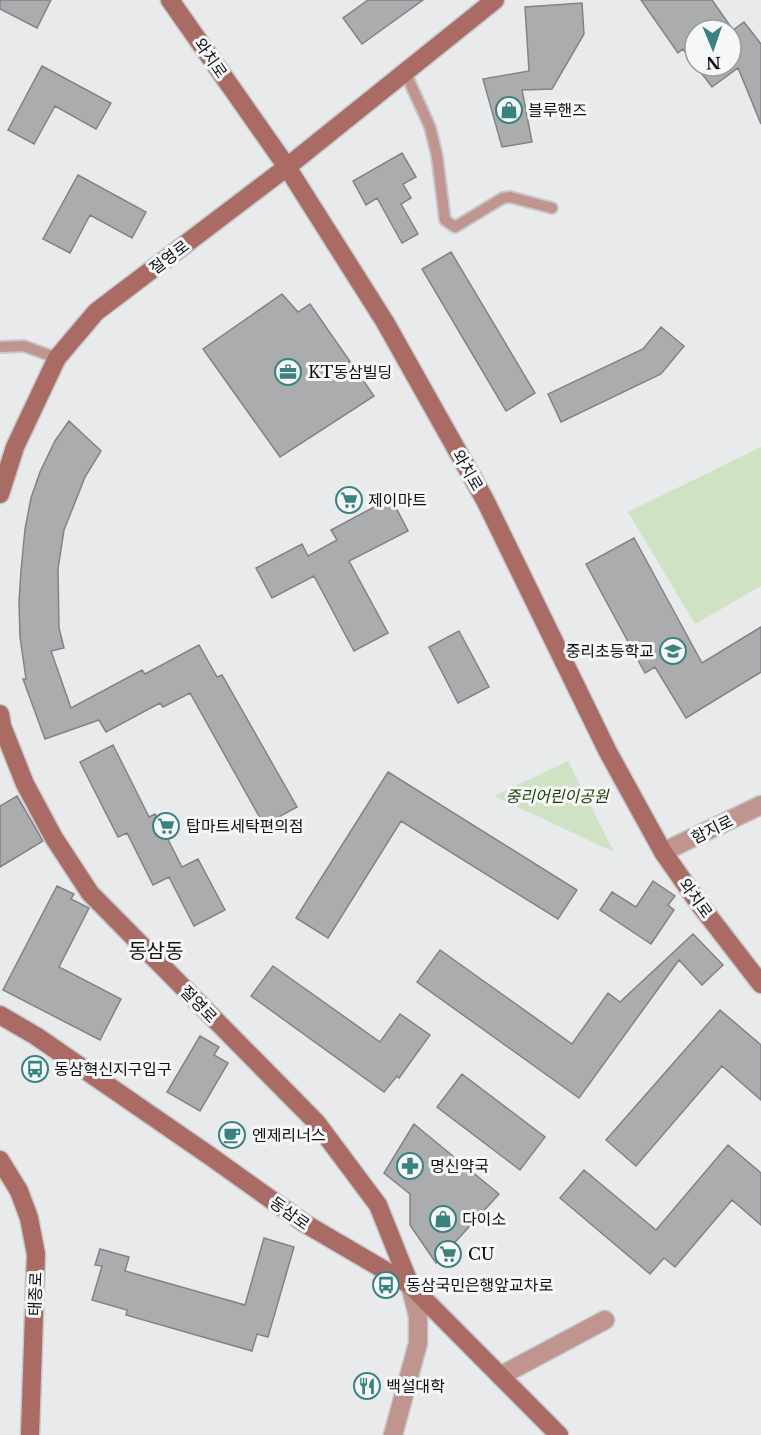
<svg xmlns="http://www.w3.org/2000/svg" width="761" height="1435" viewBox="0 0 761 1435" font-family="'Libre Baskerville','Noto Sans KR',serif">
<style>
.green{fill:#cfe2c3}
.building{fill:#aaacae;stroke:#818386;stroke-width:1.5}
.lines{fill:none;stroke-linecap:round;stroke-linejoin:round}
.service-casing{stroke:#c5c7c9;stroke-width:14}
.minor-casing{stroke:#c5c7c9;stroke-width:21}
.tertiary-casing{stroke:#c5c7c9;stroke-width:21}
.secondary-casing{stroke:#c5c7c9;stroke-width:21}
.service{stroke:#c0948f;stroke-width:10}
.minor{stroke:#c0948f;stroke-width:18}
.tertiary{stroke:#c0948f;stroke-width:18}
.secondary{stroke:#a96b64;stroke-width:18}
.labels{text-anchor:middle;stroke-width:6;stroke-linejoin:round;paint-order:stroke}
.street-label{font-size:16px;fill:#101111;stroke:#f5f7f9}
.poi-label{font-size:16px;fill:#101111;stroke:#f5f7f9;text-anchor:start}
.park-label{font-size:16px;font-style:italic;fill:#1f3b01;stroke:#f5f7f9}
.quarter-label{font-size:20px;fill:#101111;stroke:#f5f7f9}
</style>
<rect width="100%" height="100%" fill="#e8eaec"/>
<path class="green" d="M761,447v139l-66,38 -67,-112z
M568,761l46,91 -120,-56z"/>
<path class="building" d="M0,0h51l-14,28 -37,-19z
M368,0h55l-61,44 -19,-26z
M641,0h71l21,30 11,-8 17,22v80l-23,-56 -26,19 -16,-21h35v-34l2,-2h-38v35l-12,-16 -5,4z
M582,3l2,31 -32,55 -30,1 10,52 -30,5 -19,-68 46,-8 -4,-64z
M42,66l69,37 -15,26 -41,-23 -21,38 -26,-14z
M402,153l14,24 -13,7 8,14 -10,6 17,30 -16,9 -25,-45 -11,7 -13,-24z
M78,175l68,37 -14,26 -42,-23 -20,38 -27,-14z
M451,252l84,141 -29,18 -84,-142z
M282,294l16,18 12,-8 64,92 -94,61 -77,-108z
M661,327l23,19 -23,28 -100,48 -13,-28 95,-45z
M69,421l32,30 -16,26 -21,53 -6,39 1,59 5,20 -13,3 20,57 71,-38 3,4 54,-29 18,32 5,-2 75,132 -33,18 -74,-132 -27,14 -3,-4 -54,29 -7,-12 -54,19 -22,-60h3l-6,-42 -1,-35 2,-31 4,-42 6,-31 9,-26 15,-31z
M391,498l17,33 -59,30 39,72 -34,18 -40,-75 -42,22 -16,-30 46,-24 6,12 29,-16 -6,-10z
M634,538l68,125 59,-36v45l-75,46 -31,-51 -10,6 -59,-109z
M459,631l30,56 -31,16 -29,-56z
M113,745l36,72 6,-3 27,53 16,-8 27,51 -31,16 -25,-49 -16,8 -26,-52 -9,4 -38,-75z
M388,772l189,118 -19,29 -157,-98 -73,117 -32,-20z
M17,796l26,45 -43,26v-61z
M653,881l22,15 -7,9 6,5 -23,34 -51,-34 12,-18 24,15z
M57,886l17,8 -3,5 18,9 -30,59 62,32 -21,41 -97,-50z
M693,934l30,31 -21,20 -23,-25 -100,138 -162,-116 23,-32 132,94 36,-51 12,9z
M273,966l107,76 20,-28 30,21 -31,43 -2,-2 -13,16 -133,-96z
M720,1010l41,35v55l-39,-34 -86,100 -30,-26z
M200,1036l19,11 -5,8 14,8 -28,48 -33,-19z
M462,1074l83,63 -25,33 -83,-63z
M414,1124l85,70 -63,69 -26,-38v-31l-26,-21z
M728,1145l33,28v52l-29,-25 -57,67 -11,-9 -14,16 -90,-76 24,-28 72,60z
M264,1238l30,9 -26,90 -11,-3 -5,17 -126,-36 1,-5 -35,-10 10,-34 -7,-1 5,-16 29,8 -4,14 120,34z"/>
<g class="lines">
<defs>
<path id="service" d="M405,72l25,55 7,29 8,64 10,7 48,-29 7,-1 42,11
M0,347l24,-1 33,12"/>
<path id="minor" d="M500,1376l105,-56
M393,1435l25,-92v-27l-8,-31"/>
<path id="tertiary" d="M663,852l98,-47"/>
<path id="secondary" d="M170,0l117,167 98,155 100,178 123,252 55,100 37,53 61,79
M0,494l15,-47 42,-89 39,-46 191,-145 208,-167
M0,714l2,12 23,58 29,54 36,55 226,229 62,83 32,80
M0,1015l36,21 174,120 94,67 106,62 149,150
M0,1160l19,31 10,27 7,36 -6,181"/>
</defs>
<use href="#service" class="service-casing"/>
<use href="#minor" class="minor-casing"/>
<use href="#tertiary" class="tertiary-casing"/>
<use href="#secondary" class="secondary-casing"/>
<use href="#service" class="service"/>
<use href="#minor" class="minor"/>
<use href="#tertiary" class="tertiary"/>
<use href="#secondary" class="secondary"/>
</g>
<defs>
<symbol id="shop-ring" viewBox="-11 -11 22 22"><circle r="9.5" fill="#f5f7f9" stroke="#3a8280" stroke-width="1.5"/><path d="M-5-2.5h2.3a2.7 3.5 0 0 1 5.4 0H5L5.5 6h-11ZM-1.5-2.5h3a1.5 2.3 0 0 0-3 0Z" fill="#3a8280"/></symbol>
<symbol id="office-ring" viewBox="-11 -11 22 22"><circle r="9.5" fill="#f5f7f9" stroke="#3a8280" stroke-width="1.5"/><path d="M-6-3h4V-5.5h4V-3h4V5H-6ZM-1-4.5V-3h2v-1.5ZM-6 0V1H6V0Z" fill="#3a8280"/></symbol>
<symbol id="supermarket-ring" viewBox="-11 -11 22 22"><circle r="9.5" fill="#f5f7f9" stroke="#3a8280" stroke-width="1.5"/><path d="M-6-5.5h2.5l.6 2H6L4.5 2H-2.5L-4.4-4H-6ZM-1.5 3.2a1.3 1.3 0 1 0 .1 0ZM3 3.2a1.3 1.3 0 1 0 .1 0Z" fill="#3a8280"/></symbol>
<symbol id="school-ring" viewBox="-11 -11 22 22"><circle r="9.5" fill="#f5f7f9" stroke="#3a8280" stroke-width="1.5"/><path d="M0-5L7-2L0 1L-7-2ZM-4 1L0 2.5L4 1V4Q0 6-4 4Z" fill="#3a8280"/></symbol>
<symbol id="bus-ring" viewBox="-11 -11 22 22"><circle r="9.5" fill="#f5f7f9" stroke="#3a8280" stroke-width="1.5"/><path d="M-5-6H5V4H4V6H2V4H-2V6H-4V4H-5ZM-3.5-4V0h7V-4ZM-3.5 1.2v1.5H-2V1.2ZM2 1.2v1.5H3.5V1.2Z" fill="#3a8280"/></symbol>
<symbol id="cafe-ring" viewBox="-11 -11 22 22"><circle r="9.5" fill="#f5f7f9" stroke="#3a8280" stroke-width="1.5"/><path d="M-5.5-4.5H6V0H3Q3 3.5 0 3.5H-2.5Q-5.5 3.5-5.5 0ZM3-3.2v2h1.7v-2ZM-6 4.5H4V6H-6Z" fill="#3a8280"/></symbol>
<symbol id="pharmacy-ring" viewBox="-11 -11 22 22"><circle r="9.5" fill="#f5f7f9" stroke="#3a8280" stroke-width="1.5"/><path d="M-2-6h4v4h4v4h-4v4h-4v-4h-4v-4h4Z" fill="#3a8280"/></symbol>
<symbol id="restaurant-ring" viewBox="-11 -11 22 22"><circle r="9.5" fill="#f5f7f9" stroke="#3a8280" stroke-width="1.5"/><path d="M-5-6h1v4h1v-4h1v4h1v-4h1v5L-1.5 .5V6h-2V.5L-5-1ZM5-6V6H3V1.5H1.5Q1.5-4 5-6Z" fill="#3a8280"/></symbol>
</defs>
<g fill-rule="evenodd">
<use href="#shop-ring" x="494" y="95" width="30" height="30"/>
<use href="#office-ring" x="273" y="357" width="30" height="30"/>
<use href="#supermarket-ring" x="334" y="485" width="30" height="30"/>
<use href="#school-ring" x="658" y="636" width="30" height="30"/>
<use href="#supermarket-ring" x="151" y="811" width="30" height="30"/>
<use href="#bus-ring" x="20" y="1054" width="30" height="30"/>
<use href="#cafe-ring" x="217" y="1120" width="30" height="30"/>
<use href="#pharmacy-ring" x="395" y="1151" width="30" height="30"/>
<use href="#shop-ring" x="428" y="1204" width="30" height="30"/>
<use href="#supermarket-ring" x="433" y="1239" width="30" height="30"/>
<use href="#bus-ring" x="371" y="1270" width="30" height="30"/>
<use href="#restaurant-ring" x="352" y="1371" width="30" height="30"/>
</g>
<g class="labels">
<g class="street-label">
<text transform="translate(211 58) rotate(55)" y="6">와치로</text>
<text transform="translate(169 257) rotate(-37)" y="6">절영로</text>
<text transform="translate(468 470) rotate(60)" y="6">와치로</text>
<text transform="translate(712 829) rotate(-26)" y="6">함지로</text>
<text transform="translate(696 898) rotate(54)" y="6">와치로</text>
<text transform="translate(199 1004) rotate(46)" y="6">절영로</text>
<text transform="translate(290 1213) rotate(35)" y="6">동삼로</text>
<text transform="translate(35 1294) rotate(-88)" y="6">태종로</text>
</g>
<g class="poi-label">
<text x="528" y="116">블루핸즈</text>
<text x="308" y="378">KT동삼빌딩</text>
<text x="368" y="506">제이마트</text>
<text x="654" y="657" text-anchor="end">중리초등학교</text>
<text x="186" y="832">탑마트세탁편의점</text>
<text x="54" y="1075">동삼혁신지구입구</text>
<text x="252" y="1141">엔제리너스</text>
<text x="430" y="1172">명신약국</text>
<text x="462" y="1225">다이소</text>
<text x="468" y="1260">CU</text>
<text x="406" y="1291">동삼국민은행앞교차로</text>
<text x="386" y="1392">백설대학</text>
</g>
<g class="park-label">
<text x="557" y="802">중리어린이공원</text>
</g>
<g class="quarter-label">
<text x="156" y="958">동삼동</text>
</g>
</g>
<g transform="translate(713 48) rotate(178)"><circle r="28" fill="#f5f7f9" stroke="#999b9c" stroke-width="1.5"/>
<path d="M0-4.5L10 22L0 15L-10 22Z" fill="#3a8280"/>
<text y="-9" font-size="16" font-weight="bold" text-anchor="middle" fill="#101111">N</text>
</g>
</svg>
